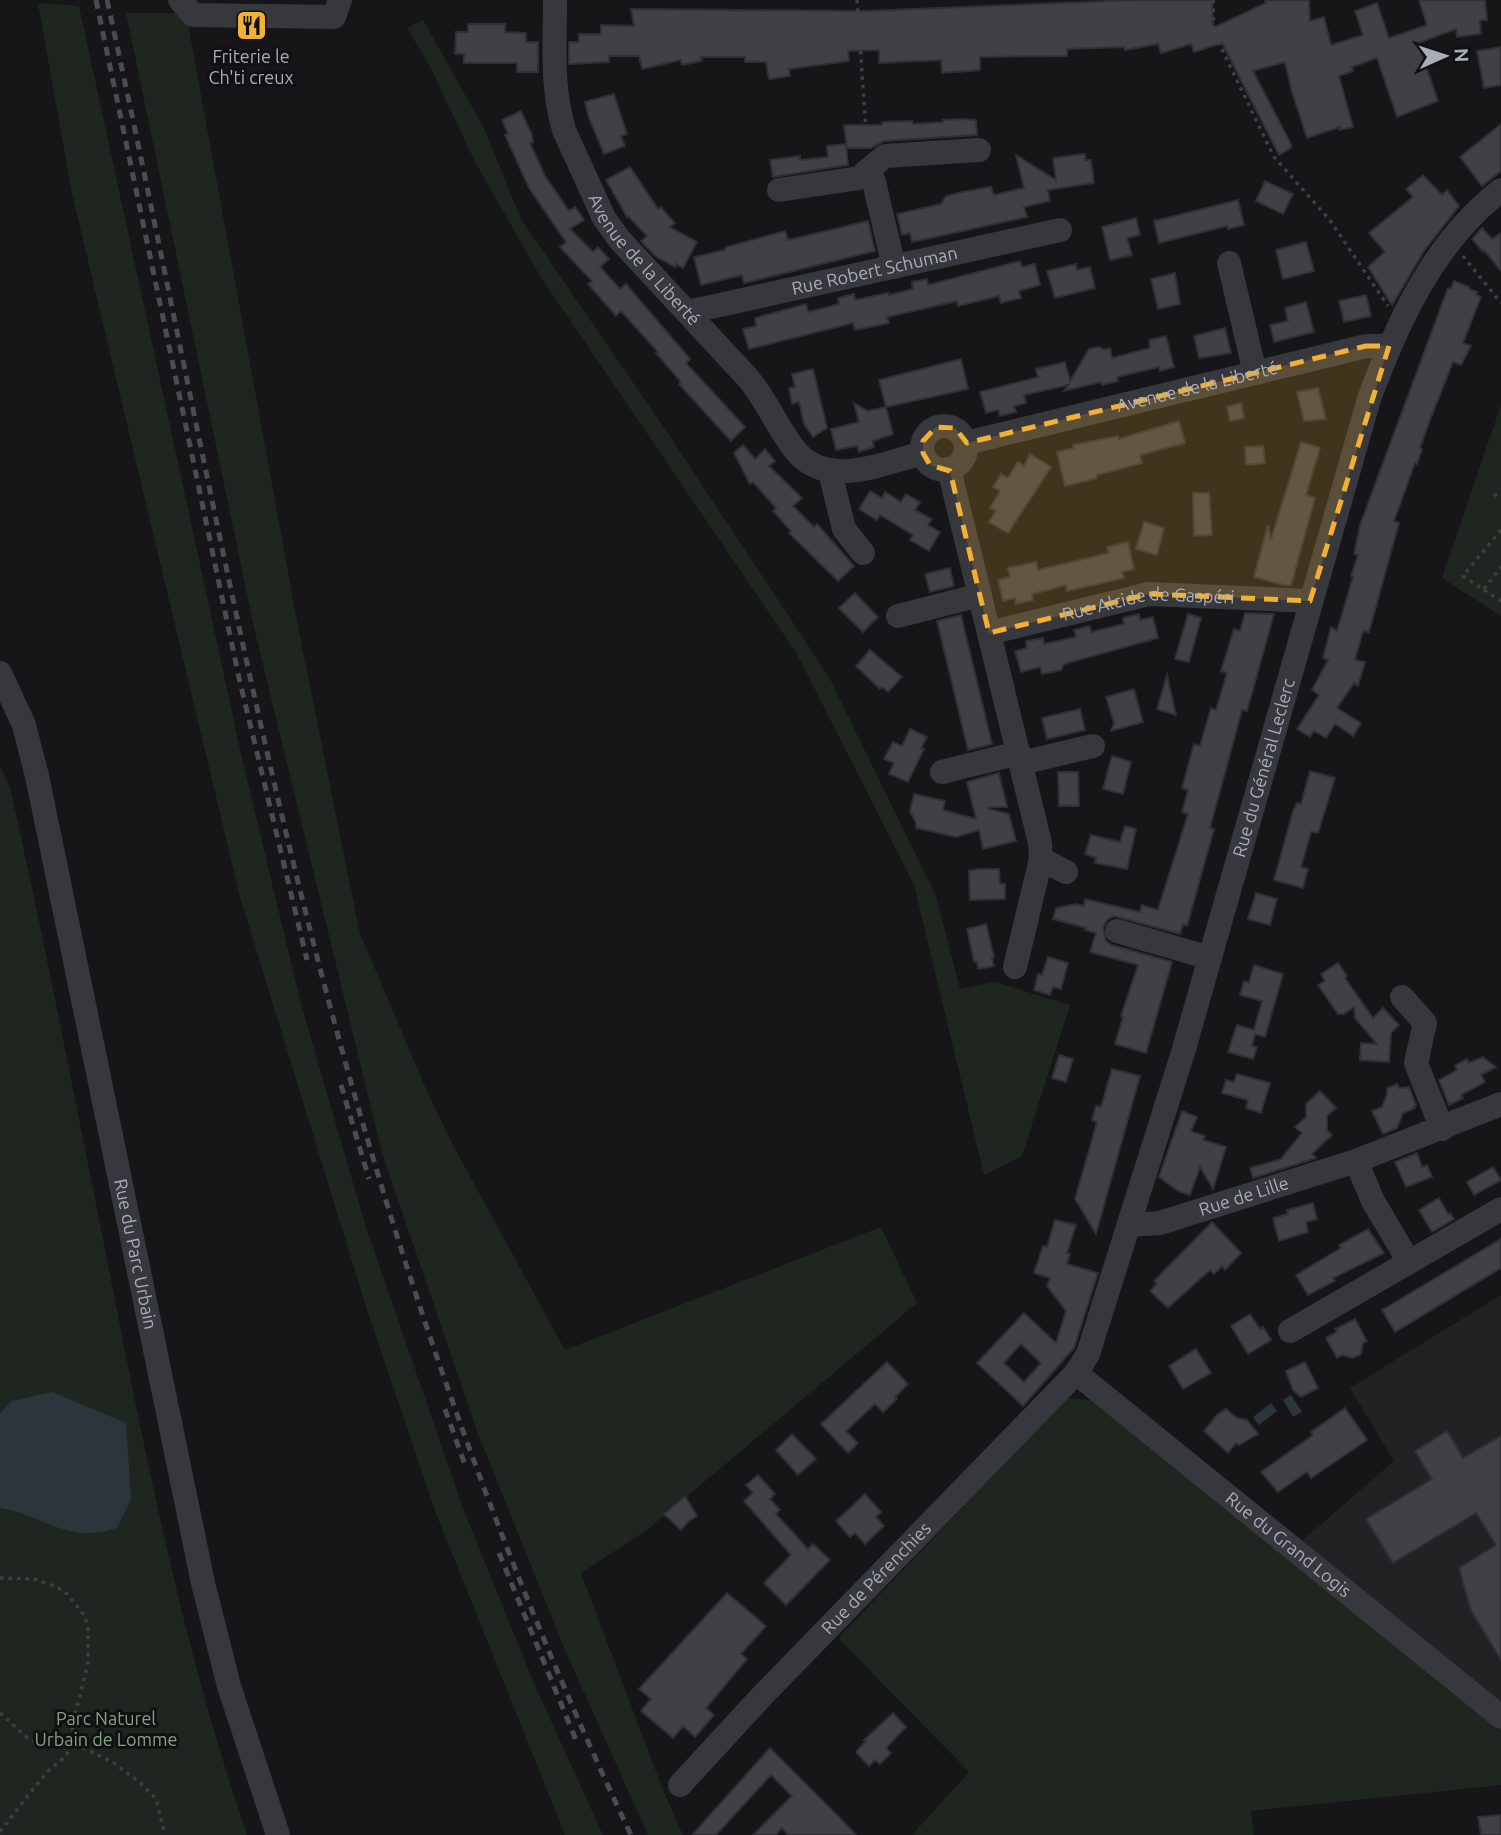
<svg xmlns="http://www.w3.org/2000/svg" width="1501" height="1835" viewBox="0 0 1501 1835" font-family="Ubuntu,sans-serif">
<style>
.built{fill:#222225}
.green{fill:#1e261f}
.water{fill:#2c353c}
.building{fill:#404145;stroke:#303034;stroke-width:2;fill-rule:evenodd}
.lines{fill:none;stroke-linecap:round;stroke-linejoin:round}
.path{stroke:#3d3f44;stroke-width:3.5;stroke-dasharray:3.5 5;stroke-linecap:butt}
.minor{stroke:#37383d;stroke-width:24}
.rail{stroke:#4a4c52;stroke-width:5;stroke-dasharray:9 7;stroke-linecap:butt}
.marked{fill:#f2b134;fill-opacity:0.2;stroke:#f2b134;stroke-width:5;stroke-dasharray:14 9;stroke-linejoin:round}
.labels{text-anchor:middle;stroke-width:6;stroke-linejoin:round;paint-order:stroke}
.poi-label{font-size:18px;fill:#a8adb8;stroke:#111113}
.street-label{font-size:18px;fill:#a8adb8;stroke:#111113}
.park-label{font-size:18px;fill:#7fa381;stroke:#111113}
</style>
<rect width="100%" height="100%" fill="#161618"/>
<path class="built" d="M1501,1295v432l-214,-173 107,-93 -44,-73z"/>
<path class="green" d="M38,3l41,3 163,752 59,246 64,220 99,287 72,177 67,147h-38l-128,-319 -70,-206 -127,-413 -168,-703z
M126,13h60l113,619 61,302 67,157 28,58 110,201 316,-123 36,76 -270,227 -66,43 82,217 20,45h-35l-83,-185 -87,-216 -96,-281 -128,-525z
M423,20l61,108 37,91 146,213 162,245 107,219 24,93 35,-7 75,23 -48,151 -38,19 -70,-290 -117,-231 -257,-378 -66,-116 -44,-94 -23,-38z
M1501,405v211l-59,-38z
M0,765l10,22c37,166 69,332 102,498 36,185 74,371 135,550h-247z
M1067,1398l32,3 402,326v58l-250,26 3,24h-342l57,-63 -128,-131 -1,-5z"/>
<path class="water" d="M52,1392l74,31 5,76 -14,29c-51,17 -72,-13 -117,-20v-94l11,-13z
M1291,1395l11,17 -9,5 -10,-17z
M1271,1403l6,8 -18,14 -6,-8z"/>
<path class="building" d="M1134,0h78l1,28 53,-25 -1,-3h44l1,21 14,-4 7,28 32,-10 -8,-24 22,-8 12,35 38,-13 -8,-25h66l2,20h-7l1,14 -24,3 -1,-8 -38,14 20,58 -41,16 -20,-59 -25,9 1,4 -14,5 14,51 -13,3v-3l-33,11 -15,-46 -7,-30 -32,9 38,73v4l-12,7 -57,-112 -28,9 -3,-8 -30,9 -3,-9 -33,6 -1,-3 -57,2v7l-87,1v13l-38,3 -1,-13 -62,3v-13l-31,1 1,10 -60,8 1,7 -21,3 -3,-17h-21v-5h-44l1,4 -20,4 -1,-5 -39,9 -3,-13h-30v6l-40,2v-22h10v-8h22v-9l33,1 -3,-17 236,2z
M468,24h37v8l21,1v9h12v30h-21v-9h-53v-9h-9l1,-22h12z
M1501,47v38l-17,3 -7,-37z
M614,94l13,40 -6,2 4,10 -21,8 -15,-36 -4,-16z
M521,111l11,24 1,7 -3,1 15,33 24,35 6,-4 9,13 -14,9 23,23 5,-5 11,12 -9,8 20,22 6,-5 64,75 -4,4 59,64 -14,14 -52,-57 2,-2 -25,-29 2,-1 -37,-41 -5,5 -28,-32 4,-3 -32,-34 6,-5 -37,-54 -24,-53 3,-1 -6,-14z
M964,119l12,1 1,15 -93,6 -13,7h-24l-3,-23h38v-3l30,-1 1,3 30,-2v-2z
M1501,124v47l-19,15 -22,-29z
M846,144l2,21 -75,12 -3,-17 30,-4v4l28,-3 -1,-11z
M1085,154v6h6l3,23 -46,7 2,11 -26,6 3,10 -115,25 -2,-9 -8,2 -5,-21 44,-10 5,-8 16,-4 29,-5 3,8 30,-7 -8,-33 40,25 -3,-22z
M630,167l28,42 3,-2 14,16 -5,4 27,15 -14,26 -7,-4 -1,3 -20,-11 -14,-15 6,-5 -19,-20 -1,1 -21,-37z
M1423,175l19,20 5,-5 12,16 -35,45 -32,54 -24,-38 17,-15 -16,-19 44,-36 -7,-8z
M1265,181l28,13 -10,20 -27,-13z
M1238,200l6,25 -16,4 -1,-3 -68,17 -5,-22z
M1136,218l4,17 -13,3 5,17 -22,5 -8,-33z
M868,221l7,30 -131,32 -2,-8 -41,10 -7,-28 31,-7 1,-3 59,-16 3,9z
M1482,228l10,11 9,-6v38l-17,-21 -1,2 -11,-13z
M1306,242l8,29 -31,8 -7,-29z
M1020,261l2,6 13,-3 5,21 -21,6 2,7 -20,5 -2,-7 -41,10 -1,-5 -70,16 2,6 -34,7 -2,-7 -104,26 -6,-20 13,-3 -1,-8 51,-14 2,8 31,-8 -1,-6 16,-4 1,6 33,-7 1,2 24,-6 -1,-7 15,-3 1,6z
M1076,264l1,6 13,-3 5,21 -40,10 -8,-27z
M1175,273l5,31 -22,5 -7,-30z
M1454,281l15,6v2l8,3 -1,3 5,2 -18,46 8,3 -10,19 -8,-3 -23,58 -10,28 2,1 -5,15 -2,-1 -21,58 5,2 -30,109 -6,-1 -8,29 10,2 -7,24 -4,-3 -17,25 24,15 -8,13 -18,-12 -9,14 -12,-7 -4,6 -13,-8 22,-34 -7,-5 16,-30 -5,-2 8,-31 6,4 16,-54 -2,-1 7,-21 -4,-1 6,-29 88,-237 3,1z
M1366,295l5,21 -27,6 -5,-21z
M1306,302l8,30 -40,10 -4,-17 18,-4 -3,-13z
M1225,328l6,25 -32,5 -5,-22z
M1166,336l8,31 -14,4 -1,-4 -42,10 1,4 -16,4 -1,-3 -37,9 4,-6 -44,10 2,8 -12,3 2,6 -16,4 -2,-6 -12,3 -6,-21 58,-15 -2,-8 29,-7 5,19 19,-32 10,-2 5,3 6,-2 2,10 38,-10 -1,-8z
M961,359l7,30 -82,18 7,27 -20,7 1,6 -15,5 -2,-6 -21,4 -5,-21 28,-7 -5,-19 14,8 18,-4 -7,-27z
M813,369l14,59 -14,9 -9,-13 -5,-22 -7,2 -3,-16 6,-1 -3,-13z
M1318,388l8,31 -22,2 -7,-29z
M1241,403l3,15 -14,3 -3,-14z
M1179,421l6,22 -45,12 2,8 -45,12v3l-32,8 -8,-34 17,-4 -1,-3 45,-9 1,3z
M1301,442l19,6 -14,47 9,3 -24,87h-7l-30,-8 14,-52 3,15z
M743,445l12,14 10,-10 10,12 -6,5 33,32 -9,8 21,21 3,-3 37,42 -16,15 -49,-48 2,-2 -18,-20 3,-3 -23,-26 -3,2 -16,-31z
M1263,446l2,17 -19,2 -1,-18z
M1030,454l21,13 -43,66 -19,-11 7,-11 -6,-3 10,-17 -7,-4 8,-13 7,4 10,-16 6,4z
M870,491l12,7 3,-6 16,10 5,-8 14,8 -5,8 17,9 -4,6 12,7 -11,19 -19,-11 3,-5 -33,-20 -3,5 -18,-11z
M1193,493h16l3,42 -18,1z
M1144,522l20,6 -7,27 -21,-6z
M1128,542l6,27 -12,3 2,6 -57,13 -1,-6 -22,6 -12,3 1,6 -17,4 -1,-6 -12,3 -5,-21 12,-3 -2,-9 28,-6 2,8 71,-17 -2,-6z
M950,568l4,18 -24,6 -5,-18z
M855,593l23,24 -15,15 -24,-24z
M1245,613l29,1 -27,97 -5,-1 -32,118 4,1 -27,97 -4,-2 -3,10 -66,-18 -7,4 -4,8 3,13 6,4 60,17 -26,91 -31,-9 8,-27 -2,-1 17,-51 -48,-13 6,-19 -11,-3 1,-2 -33,-9 3,-11 20,-4 8,2 1,-7 55,13 2,-7 16,5 30,-96 -6,-2 6,-22 -6,-2 12,-44 6,2 11,-38 5,2 11,-37 -6,-2 9,-29 4,-13 6,2z
M1139,614l1,6 13,-3 5,21 -94,26 -3,6 -19,4 -2,-7 -19,5 -6,-21 12,-3 -1,-7 17,-3 1,6 32,-7 -2,-7 16,-4 1,6 33,-8 -1,-6z
M1188,614l13,4 -12,44 -14,-3z
M961,615l31,129 -24,6 -31,-129z
M870,650l32,27 -14,15 -6,-5 -2,2 -24,-23z
M1167,675l9,40 -19,-6z
M1134,689l9,33 -32,9 3,-8 -8,-26z
M1080,709l5,21 -38,9 -5,-21z
M910,729l17,8 -6,11 3,1 -16,33 -19,-8 5,-11 -10,-4 9,-17 9,4z
M1112,756l19,6 -8,32 -20,-5z
M1310,771l25,7 -17,55 -7,-1 -10,35 7,2 -5,19 -29,-8 19,-69 4,-8 4,1z
M1058,772h20l1,34h-20z
M999,773l8,34h-18v2l20,5 7,27 -33,8 -4,-19 -23,7 -40,-9v-5l-6,-12 4,-17 31,7 -2,9 33,9 -9,-37z
M1125,826l11,3 -9,40 -32,-6 1,-5 -11,-4 6,-19 29,7z
M978,869h21l1,15h5v15l-35,1 -1,-29z
M1256,893l21,6 -7,26 -22,-6z
M986,924l8,33 -2,1 2,8 -16,3 -1,-8 -3,1 -7,-33z
M1048,957l20,6 -7,26 -8,-2 -3,8 -16,-5 4,-16 4,1z
M1338,963l9,13 -2,2 28,40 10,-10 16,17 -8,8 -2,29 -29,-2 1,-17 16,1 -22,-26 -1,-11 -10,7h-6l-20,-29 7,-4 -4,-7z
M1254,965l29,9 -18,63 -10,-3 -3,12 5,1 -4,12 -25,-7 9,-27 17,5 8,-29 -22,-6 4,-14 5,2z
M1059,1055l14,4 -7,23 -14,-4z
M1483,1057l13,10 -15,8 4,7 -24,13 2,3 -14,7 -10,-25 18,-10 -2,-4 12,-7 2,4z
M1112,1069l28,7 -44,158 -21,-35 22,-77 -5,-2 4,-14 5,1z
M1237,1074l33,9 -9,30 -15,-5 2,-8 -26,-7 4,-13 8,2z
M1397,1084l2,4 10,-1 7,18 -2,1 1,2 -12,5 -6,15 -14,6 -11,-23 10,-4 5,-13v-6z
M1320,1091l16,17 -9,8v14l5,5 -20,19 4,4 -63,20 -3,-10 31,-9 21,-26 -7,-6 11,-10v-13z
M1182,1111l15,6 -6,14 14,5 -2,4 23,7 -13,42 -13,-22 -10,28 -12,-4 -19,-14z
M1417,1153l5,14 5,-2 5,12 -26,10 -11,-25z
M1493,1167l8,13 -27,15 -7,-13z
M1439,1198l9,16 2,-1 4,6 -22,13 -13,-22z
M1313,1203l4,16 -11,3 2,10 -29,9 -6,-23 15,-4 -1,-4z
M1055,1220l21,5 -9,28 3,1 -3,10 31,9 -24,75 -51,58 -46,-43 47,-50 32,30 10,-32 -19,-25 3,-8 -16,-5 9,-27 4,1zM1021,1344l20,19 -17,19 -20,-19z
M1212,1222l29,31 -16,17 -3,-4 -8,8 -4,-4 -42,38 -18,-17 7,-7 -3,-3z
M1368,1229l16,24 -51,25 2,3 -27,14 -12,-20 45,-27 -2,-3z
M1501,1239v29l-106,64 -13,-22z
M1250,1314l10,15 3,-2 8,13 -23,14 -17,-28z
M1355,1319l12,22 -4,2 -2,11 -8,4 -11,-3 -5,3 -11,-20 11,-6 -2,-3z
M1196,1349l15,24 -28,16 -14,-23z
M887,1362l21,22 -13,13 2,2 -14,13 -8,-8 -29,27 12,12 -10,10 -27,-29z
M1305,1362l13,26 -17,9 -8,-7 -7,-19z
M1345,1408l22,32 -56,38 -4,-6 -29,20 -17,-20 52,-37 -2,-3z
M1226,1409l11,9 10,2 11,14 -19,11 -3,-2 -8,10 -24,-22 13,-16z
M1447,1431l16,27 38,-22v224l-30,-50 -12,-42 37,-23 -20,-32 -83,50 -27,-44 66,-40 -17,-28z
M792,1434l24,25 -18,16 -22,-25z
M758,1475l17,19 -5,5 10,11 -4,4 32,35 5,-5 17,16 -44,45 -22,-22 27,-28 -47,-54 9,-8 -7,-8z
M865,1494l16,18 -5,5 8,9 -19,18 -10,-11 -5,4 -14,-16z
M685,1496l12,20 -8,5 -8,9 -17,-16z
M727,1593l39,33 -25,28 6,5 -41,49 8,7 -19,22 -12,-11 -10,12 -32,-27 10,-12 -12,-10z
M893,1713l13,14 -20,21 5,5 -11,11 -5,-4 -6,6 -13,-14 10,-11 -2,-1z
M770,1748l68,68 18,19h-68l-6,-7 -6,7h-23l39,-39 -21,-21 -55,60h-24z
M1501,1815v20h-20l-3,-18z"/>
<g class="lines">
<path class="path" d="M857,0l10,145
M1213,0l1,33 60,124 55,62 59,87
M1463,256l38,47
M1494,494l7,5
M1501,530l-38,46 38,25
M1484,589l17,-22
M0,1578l34,1 23,8 10,7 16,20 5,11v38l-15,60 -1,23 -7,11 -16,13 -20,24 -29,38
M0,1713l31,28 55,8 28,14 29,22 13,14 9,36"/>
<g class="minor">
<path d="M180,0l13,15 141,2 6,-17"/>
<path id="s1" d="M555,0c0,46 -4,85 9,130l40,88 15,21 128,138c19,22 30,50 48,73 32,40 88,13 128,3"/>
<path d="M779,190l80,-12 9,-8"/>
<path d="M1229,263l26,110"/>
<path d="M894,267l-20,-85 -6,-12 17,-14 94,-6"/>
<path id="s2" d="M688,312l372,-82"/>
<circle cx="944" cy="448" r="22"/>
<path id="s3" d="M966,443l400,-97h23"/>
<path d="M949,469l91,374 1,16 -26,108"/>
<path d="M830,472l14,57 19,24"/>
<path d="M898,616l82,-21"/>
<path id="s4" d="M989,633l160,-39 161,7"/>
<path id="s5" d="M0,673l24,52 13,51 166,807 26,103 49,149"/>
<path d="M1021,763l72,-17"/>
<path d="M942,772l77,-19"/>
<path d="M1041,859l25,13"/>
<path d="M1117,931l93,27"/>
<path d="M1402,997l23,26 -9,40 26,66"/>
<path d="M1356,1161l17,40 36,61"/>
<path id="s6" d="M1129,1225l31,-2 196,-62 145,-57"/>
<path d="M1290,1331l211,-122"/>
<path id="s7" d="M1076,1373l425,344"/>
<path id="s8" d="M680,1785l83,-90 313,-322 12,-19 96,-305 185,-650c29,-78 64,-156 132,-209"/>
</g>
<path class="rail" d="M96,0l143,678 68,282
M107,0c76,344 137,692 230,1032 75,275 172,546 294,803
M341,1085l28,94
M445,1409l20,56
M499,1553l77,187"/>
</g>
<path class="marked" d="M1366,346h23l-79,255 -161,-7 -160,39 -39,-162 -20,-6 -7,-12v-12l13,-14 19,1 12,15z"/>
<defs>
<symbol id="restaurant-square" viewBox="-11 -11 22 22"><rect x="-9" y="-9" width="18" height="18" rx="4" fill="#f2b134" stroke="#111113"/><path d="M-5-6h1v4h1v-4h1v4h1v-4h1v5L-1.5 .5V6h-2V.5L-5-1ZM5-6V6H3V1.5H1.5Q1.5-4 5-6Z" fill="#111"/></symbol>
</defs>
<g fill-rule="evenodd">
<use href="#restaurant-square" x="234" y="8" width="35" height="35"/>
</g>
<g class="labels">
<g class="poi-label">
<text x="251" y="63">Friterie le<tspan x="251" dy="21">Ch'ti creux</tspan></text>
</g>
<g class="street-label">
<text dy="6" stroke="none"><textPath href="#s1" startOffset="285">Avenue de la Liberté</textPath></text>
<text dy="6" stroke="none"><textPath href="#s2" startOffset="191">Rue Robert Schuman</textPath></text>
<text dy="6" stroke="none"><textPath href="#s3" startOffset="238">Avenue de la Liberté</textPath></text>
<text dy="6" stroke="none"><textPath href="#s4" startOffset="163">Rue Alcide de Gaspéri</textPath></text>
<text dy="6" stroke="none"><textPath href="#s8" startOffset="1206">Rue du Général Leclerc</textPath></text>
<text dy="6" stroke="none"><textPath href="#s6" startOffset="119">Rue de Lille</textPath></text>
<text dy="6" stroke="none"><textPath href="#s5" startOffset="598">Rue du Parc Urbain</textPath></text>
<text dy="6" stroke="none"><textPath href="#s7" startOffset="273">Rue du Grand Logis</textPath></text>
<text dy="6" stroke="none"><textPath href="#s8" startOffset="285">Rue de Pérenchies</textPath></text>
</g>
<g class="park-label">
<text x="106" y="1725">Parc Naturel<tspan x="106" dy="21">Urbain de Lomme</tspan></text>
</g>
</g>
<g transform="translate(1445 56) rotate(87)" stroke="#111113" stroke-width="5" paint-order="stroke">
<path d="M0-5L12 26L0 18L-12 26Z" fill="#a8adb8"/>
<text y="-10" font-size="19" font-weight="bold" text-anchor="middle" fill="#a8adb8">N</text>
</g>
</svg>
